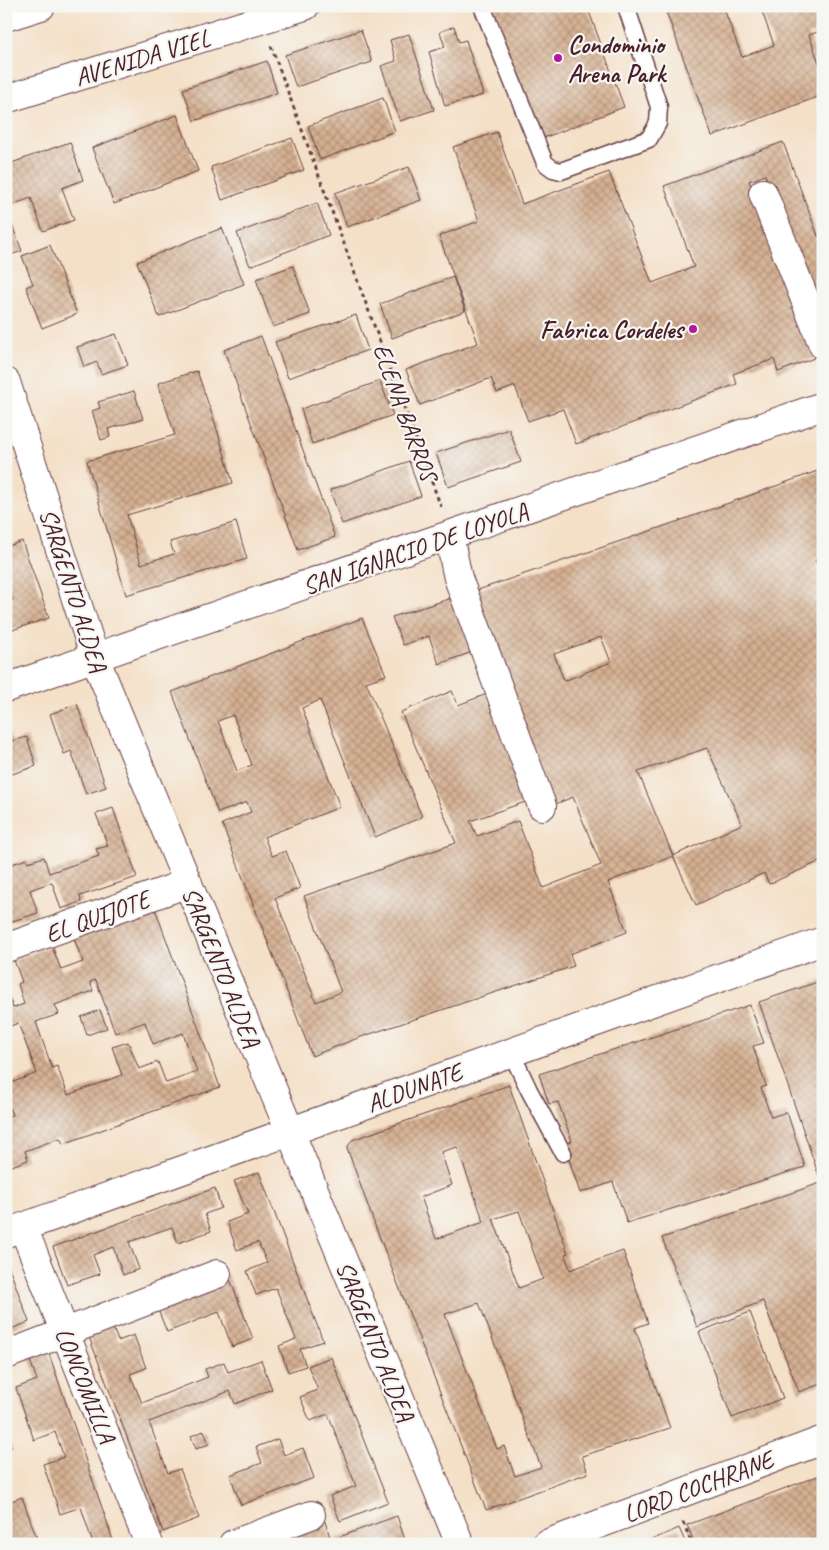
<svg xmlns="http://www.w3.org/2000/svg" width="829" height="1550" viewBox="0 0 829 1550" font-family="Caveat,sans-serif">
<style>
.building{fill:url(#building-cross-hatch);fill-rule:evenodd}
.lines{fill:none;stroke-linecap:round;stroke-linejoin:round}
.service-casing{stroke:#643c42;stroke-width:19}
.minor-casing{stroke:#643c42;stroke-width:30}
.tertiary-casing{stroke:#643c42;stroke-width:30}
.primary-casing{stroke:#643c42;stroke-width:30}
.motorway-casing{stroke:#643c42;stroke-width:30}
.path{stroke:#643c42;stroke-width:3;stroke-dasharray:4 4;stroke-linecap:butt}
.service{stroke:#fff;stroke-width:16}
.minor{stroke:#fff;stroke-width:28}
.tertiary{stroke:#fff;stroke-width:28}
.primary{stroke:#fff;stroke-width:28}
.motorway{stroke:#fff;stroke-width:28}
.poi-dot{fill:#b5179e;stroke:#f6f6f2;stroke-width:2}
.labels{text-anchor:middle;stroke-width:4.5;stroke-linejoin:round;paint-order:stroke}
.poi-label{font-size:25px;font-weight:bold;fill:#4a1f2b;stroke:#f6f6f2;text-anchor:start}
.street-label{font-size:25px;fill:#4a1f2b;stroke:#f6f6f2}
</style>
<defs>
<pattern id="building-cross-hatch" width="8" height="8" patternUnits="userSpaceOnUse" patternTransform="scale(1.25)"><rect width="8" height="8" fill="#d5b192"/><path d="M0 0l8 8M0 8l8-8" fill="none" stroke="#af8f77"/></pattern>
</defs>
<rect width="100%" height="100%" fill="#f6f6f2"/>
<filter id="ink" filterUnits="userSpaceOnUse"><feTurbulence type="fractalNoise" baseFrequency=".02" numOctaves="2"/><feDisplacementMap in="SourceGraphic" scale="10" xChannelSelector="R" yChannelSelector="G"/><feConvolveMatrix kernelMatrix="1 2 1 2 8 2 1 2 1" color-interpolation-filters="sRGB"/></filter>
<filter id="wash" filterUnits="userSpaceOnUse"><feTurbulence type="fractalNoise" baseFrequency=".0096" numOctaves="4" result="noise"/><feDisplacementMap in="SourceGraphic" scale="20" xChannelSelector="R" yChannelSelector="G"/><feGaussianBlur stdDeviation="1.12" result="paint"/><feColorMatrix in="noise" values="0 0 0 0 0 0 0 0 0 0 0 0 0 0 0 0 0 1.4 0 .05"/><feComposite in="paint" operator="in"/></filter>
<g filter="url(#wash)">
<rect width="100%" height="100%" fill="#f4e0c7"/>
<g id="blocks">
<path class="building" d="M498,6h89l37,101 -83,32 -49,-130z
M664,6h59l19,51 32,-12 -14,-39h63v24l-14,5 14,39v21l-111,41z
M454,26l5,16 7,-2 17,55 -38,11 -16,-54 16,-5 -5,-15z
M361,30l11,32 -76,25 -11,-32z
M409,34l25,76 -34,11 -19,-55 15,-5 -6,-21z
M267,61l10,32 -83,28 -11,-32z
M383,98l12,33 -75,29 -12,-34z
M177,115l21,56 -84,33 -22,-56z
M497,132l25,72 87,-32 43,111 42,-16 -30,-81 119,-44 35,94 5,-2v97l-58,-156 -16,6 65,177 -36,14 -4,-13 -41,15 4,10 -161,60 -13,-35 -35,12 -13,-35 -18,7 -6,-15 -71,27 -14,-35 72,-27 -39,-107 40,-15 -26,-74z
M292,138l12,32 -82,30 -11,-33z
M70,142l13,38 -21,8 12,32 -31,11 -12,-33 -25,9v-42z
M409,167l12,33 -74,27 -12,-34z
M317,203l12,32 -79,31 -13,-33z
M6,209l16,42 -11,4 -5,-13z
M222,228l22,56 -85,33 -22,-55z
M50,245l27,69 -35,14 -16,-41 7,-3 -11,-28z
M293,266l17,48 -37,13 -17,-48z
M453,277l12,34 -73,27 -12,-34z
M356,315l12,35 -80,28 -13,-36z
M116,334l12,31 -27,9 -4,-12 -13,5 -7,-20z
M261,336l74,201 -37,13 -74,-200z
M197,371l18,52 18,60 -106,32 14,49 33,-10 -4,-12 66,-20 11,37 -121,36 -39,-134 88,-26 -17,-52z
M380,381l13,34 -81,29 -11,-35z
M134,391l9,28 -35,10 2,8 -9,3 -9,-29 8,-3 -2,-6z
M509,429l12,33 -73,25 -12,-34z
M409,461l12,35 -79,28 -12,-34z
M823,469v88l-8,3 8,18v282l-54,24 -5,-11 -68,32 -23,-49 -65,26 19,50 -57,22 4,12 -216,72 -46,18 -90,-232 29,-12 -4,-10 -29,11 -46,-121 190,-74 24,57 -20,7 56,135 -47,20 -55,-137 -18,8 38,99 -76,30 8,19 14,-5 14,37 -25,10 41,104 25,-10 -37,-96 152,-53 -55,-131 51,-21 6,14 29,-11 41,107 -58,20 7,15 41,-15 25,67 58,-23 -28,-68 -20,8 -81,-213 207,-71zM601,637l10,25 -47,19 -10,-27zM233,715l19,50 -15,6 -19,-50zM707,748l35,76 -69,32 -35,-84z
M22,541l27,77 -43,14v-29l7,-3 -7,-19v-34z
M452,598l20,54 -33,12 -10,-28 -26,9 -11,-28z
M77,704l29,83 -20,7 -15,-43 -7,3 -14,-40z
M6,726l6,15 15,-4 9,29 -30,10z
M113,808l24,69 -57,19 1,6 -20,7 -9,-27 -22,8 8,23 -32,10v-57l21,-7 1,3 16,-5 5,16 50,-17 -3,-7 12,-3 -12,-32z
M154,906l66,181 -157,57 -3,-6 -35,13 3,9 -19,7 -3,-6v-44l6,-2 -6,-16v-14l31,-12 -19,-50 -12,5v-39l7,19 11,-4 -6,-20 4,-2 -8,-22 38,-14 9,24 22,-8 -10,-26zM96,980l19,53 30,-11 8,22 30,-11 14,39 -31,11 -8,-21 -19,7 -11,-27 -16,5 10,28 -54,20 -11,-29 -5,2 -16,-46 23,-8 -4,-9 38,-14 -3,-9z
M823,980v195l-4,1 -60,-174z
M750,1005l14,38 -11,3 13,40 -5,2 10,29 16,-5 18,55 -178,56 -14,-41 -33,11 -16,-49 8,-3 -14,-39 -9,2 -10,-30z
M100,1010l7,18 -20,7 -6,-18z
M509,1085l59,168 -3,1 5,16 53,-19 25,72 -13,5 35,100 -88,28 6,17 -102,37 -110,-282 -29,-80 5,-8zM457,1147l27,75 -48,17 -15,-42 31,-12 -11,-33zM519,1211l24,68 -24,9 -26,-69zM479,1303l62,164 -26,9 -11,-30 -7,3 -52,-135z
M259,1172l64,169 -23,8 6,17 -18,6 -9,-26 17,-7 -20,-51 -20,7 -9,-24 20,-8 -9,-21 -21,8 -10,-28 21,-8 -14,-33z
M823,1182v201l-24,9 -36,-91 -66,26 -35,-89z
M215,1188l6,20 -16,6 6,17 -33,12 -6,-16 -43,15 10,27 -16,6 -10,-28 -20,8 7,19 -33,11 -14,-38z
M6,1259l23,63 -23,9z
M228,1274l25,65 -21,8 -13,-35 -52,20 -12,-30z
M750,1312l33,86 -51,20 -33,-86z
M110,1320l8,21 16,-6 12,33 -16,6 12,29 66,-26 -3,-8 19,-7 4,10 33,-12 11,29 -37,15 -5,-13 -81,31 19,51 12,-4 19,49 -36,14 -77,-203z
M47,1348l61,177 6,19h-21l-12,-37 -21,7 -17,-50 21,-7 -9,-25 -21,8 -18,-52 21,-8 -9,-25z
M331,1357l57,145 -48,19 -10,-25 26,-10 -28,-72 -18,7 -10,-24 18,-7 -10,-24z
M6,1431l6,16 -6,2z
M204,1431l5,13 -13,5 -5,-13z
M278,1439l6,16 19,-7 11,30 -73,27 -11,-30 32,-12 -6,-16z
M823,1474v70h-128l-8,-19z
M6,1478l4,11 -4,1z
M22,1497l17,47h-33v-11l3,-1 -3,-7v-22z
M323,1516l8,24 66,-24 9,27 -158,1z
M679,1528l7,16h-44z"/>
</g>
</g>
<g filter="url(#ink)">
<use href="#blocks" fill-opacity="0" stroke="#643c42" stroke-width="1"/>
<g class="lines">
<defs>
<path id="service" d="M482,6l63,157 8,6 8,2 88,-32 9,-16 1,-16 -33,-101
M511,1052l18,38 34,63"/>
<path id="minor" d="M763,193l60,152
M6,382l89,276 365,886
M449,536l9,42 84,228
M6,948l182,-65
M23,1227l126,317
M6,1233l817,-292
M6,1355l211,-81
M233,1544l78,-29"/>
<path id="tertiary" d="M6,688l817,-282
M546,1544l277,-104"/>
<path id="primary" d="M6,99l299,-93"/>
<path id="motorway" d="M6,17l35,-11"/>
</defs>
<use href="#service" class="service-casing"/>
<use href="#minor" class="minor-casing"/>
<use href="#tertiary" class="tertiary-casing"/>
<use href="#primary" class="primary-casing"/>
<use href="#motorway" class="motorway-casing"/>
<path class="path" d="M271,46l170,461
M683,1522l9,22"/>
<use href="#service" class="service"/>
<use href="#minor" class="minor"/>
<use href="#tertiary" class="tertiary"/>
<use href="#primary" class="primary"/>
<use href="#motorway" class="motorway"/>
</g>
</g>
<g class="poi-dot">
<circle cx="558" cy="58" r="5"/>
<circle cx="693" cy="329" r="5"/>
</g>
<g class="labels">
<g class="poi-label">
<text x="568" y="53">Condominio<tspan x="568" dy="29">Arena Park</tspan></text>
<text x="683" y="338" text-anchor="end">Fabrica Cordeles</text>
</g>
<g class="street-label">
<text transform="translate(142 57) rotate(-17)" y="9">AVENIDA VIEL</text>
<text transform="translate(406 412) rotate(70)" y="9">ELENA BARROS</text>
<text transform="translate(415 548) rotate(-19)" y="9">SAN IGNACIO DE LOYOLA</text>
<text transform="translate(74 590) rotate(72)" y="9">SARGENTO ALDEA</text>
<text transform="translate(97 916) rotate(-20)" y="9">EL QUIJOTE</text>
<text transform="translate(222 967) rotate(68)" y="9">SARGENTO ALDEA</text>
<text transform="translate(414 1087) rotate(-20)" y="9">ALDUNATE</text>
<text transform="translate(376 1341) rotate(68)" y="9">SARGENTO ALDEA</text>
<text transform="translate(86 1385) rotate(68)" y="9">LONCOMILLA</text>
<text transform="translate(698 1486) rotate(-21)" y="9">LORD COCHRANE</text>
</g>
</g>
<rect width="829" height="1550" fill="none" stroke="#f6f6f2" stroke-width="25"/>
</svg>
